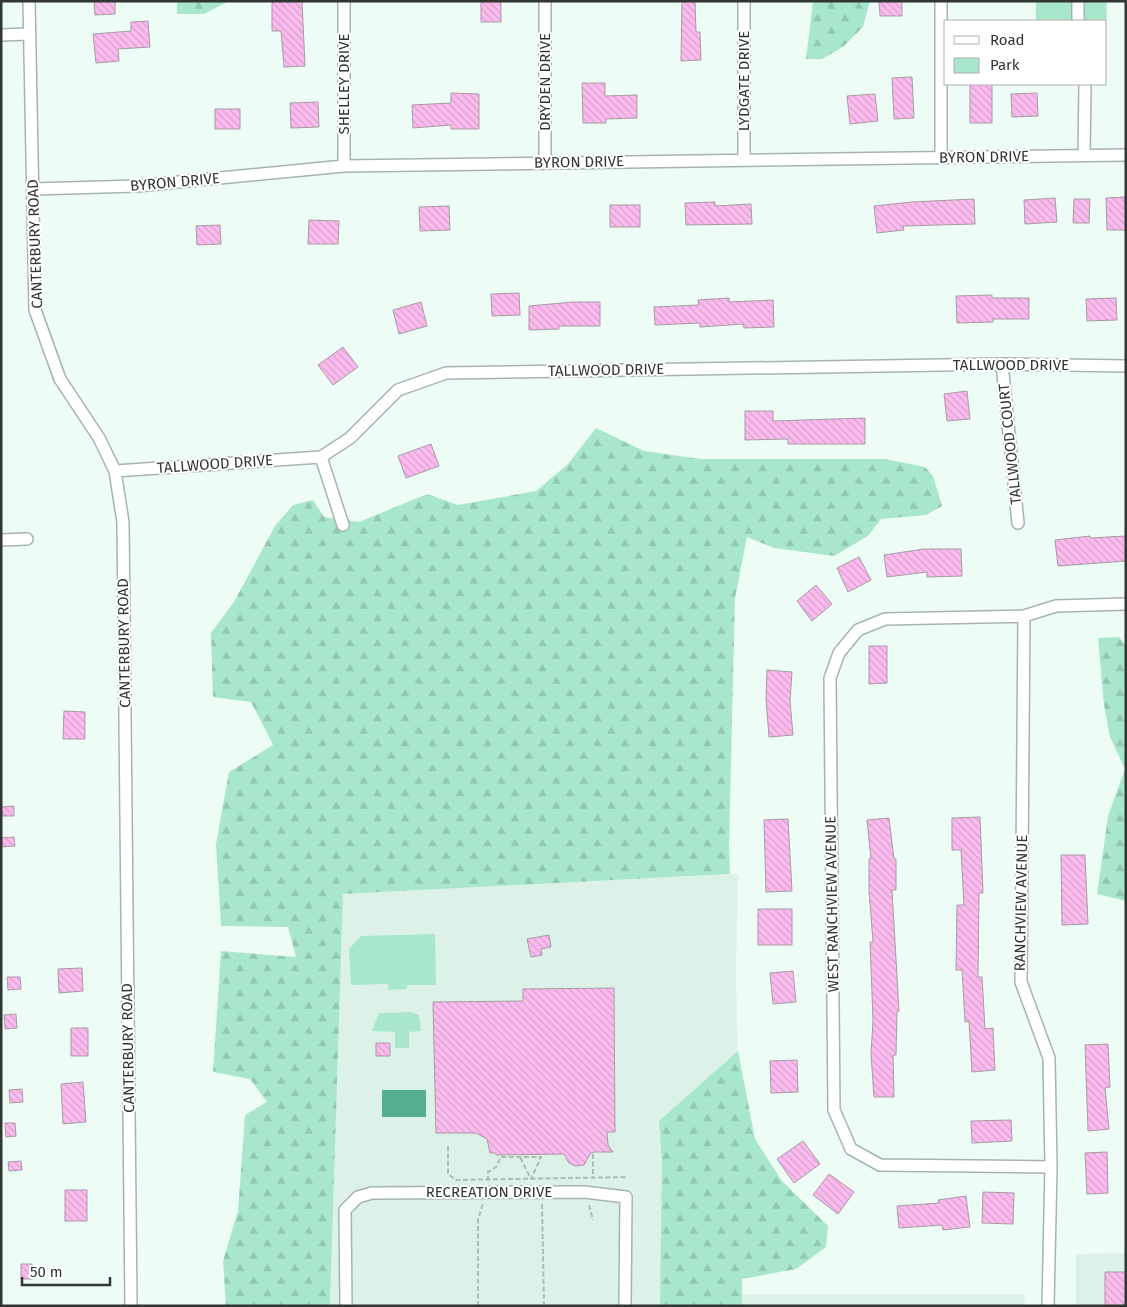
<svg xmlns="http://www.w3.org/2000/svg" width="1127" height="1307" viewBox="0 0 1127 1307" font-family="'Fira Sans',sans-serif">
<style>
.built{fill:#dcf2e8}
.forest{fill:url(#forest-firs)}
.park{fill:#a9e7cd}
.water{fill:#55ae8e}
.building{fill:url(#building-back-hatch);stroke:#a69ba3}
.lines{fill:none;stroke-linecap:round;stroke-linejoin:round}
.minor-casing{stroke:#a7b4ae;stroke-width:14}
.path{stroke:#afbab5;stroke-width:2;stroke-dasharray:5 2.5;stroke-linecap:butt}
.minor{stroke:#fff;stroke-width:11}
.labels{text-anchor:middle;stroke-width:4;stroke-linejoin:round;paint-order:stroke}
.street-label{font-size:15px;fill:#313633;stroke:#fff}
</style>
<defs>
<pattern id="forest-firs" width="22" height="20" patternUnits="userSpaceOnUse" patternTransform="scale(1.25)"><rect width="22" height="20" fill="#a9e7cd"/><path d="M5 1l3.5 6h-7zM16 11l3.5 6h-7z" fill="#92c7b0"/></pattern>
<pattern id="building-back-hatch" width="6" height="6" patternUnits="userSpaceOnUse" patternTransform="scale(1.25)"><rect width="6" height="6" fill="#fcbbee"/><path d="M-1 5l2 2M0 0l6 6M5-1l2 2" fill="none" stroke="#d8a1cd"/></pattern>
</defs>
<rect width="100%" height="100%" fill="#eefcf6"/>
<path class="built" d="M738,874l-2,96 6,324h283l-1,12h-694l13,-413z
M1126,1253v53h-50v-52z"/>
<path class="forest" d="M177,1h52l-25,13h-27z
M813,1h57l-7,26 -20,20 -21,12h-16z
M596,428l48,23 56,8h185l40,8 8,9 9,30 -16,9 -45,4 -13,17 -34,20 -60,-8 -27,-11 -12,61 -6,249 1,27 -387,20 -13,412h-104l-3,-45 15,-50 7,-96 22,-13 -17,-23 -37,-7 8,-121 75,6 -8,-30 -67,-1 -5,-82 13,-72 44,-27 -22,-43 -38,-5 -2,-64 23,-31 41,-76 18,-21 20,-5 11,17 35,5 68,-28 31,11 78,-14 32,-27z
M1119,637l7,9v255l-29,-7 11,-78 17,-47 -15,-32 -6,-32 -6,-67z
M738,1051l17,88 27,42 46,45 -2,21 -30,22 -54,10v27h-82l2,-145 -3,-40z"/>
<path class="park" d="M1036,1h71l-1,25v-5h-70z
M435,934l1,51h-29v4l-19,1v-6l-37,1 -2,-36 12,-13z
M411,1012l8,3 2,16 -12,1v16h-14v-16l-23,-1 7,-18z"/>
<path class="water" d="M382,1090h44v27h-44z"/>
<path class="building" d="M94,1h21v13l-20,1z
M272,1h30l3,65 -21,1 -3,-36h-9z
M481,1h20v21h-20z
M682,1h13l1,31h4l1,28 -20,1z
M879,1h23v15h-22z
M148,21l2,26 -32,2 1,12 -23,2 -3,-29 38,-3v-9z
M912,77l2,41 -20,1 -2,-41z
M582,83h23v13l32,-1v23l-31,1v4h-23z
M970,84h22v39h-22z
M451,93l28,1v35h-28v-4l-38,3 -1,-23 39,-2z
M1037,93l1,23 -26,1 -1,-23z
M875,94l3,27 -28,3 -3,-28z
M318,102l1,25 -28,1 -1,-25z
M215,109h25v20h-25z
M1125,197l1,33h-19l-1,-32z
M1055,198l2,24 -32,2 -1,-24z
M974,199l1,25 -72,2 1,4 -27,3 -3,-27 38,-4z
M1074,199h16l-1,24h-16z
M715,202v4l36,-2 1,20 -66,1 -1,-22z
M610,205h30v22h-30z
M449,206l1,24 -30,1 -1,-24z
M309,220l30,1 -1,23h-30z
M220,225l1,19 -24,1 -1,-19z
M519,293l1,22 -28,1 -1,-22z
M992,295v3h37v21h-36v3l-36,1 -1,-27z
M729,298v4l44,-2 1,27 -30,1 -1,-4 -43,3v-4l-45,2 -1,-18 45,-2 -1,-5z
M1116,298l1,22 -30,1 -1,-22z
M421,302l6,24 -28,8 -6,-24z
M573,302h27v24h-41v3l-30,1v-24z
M343,347l15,20 -25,18 -15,-20z
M967,391l3,28 -23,2 -3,-27z
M745,411h28v10l92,-3v26h-77v-5l-43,1z
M431,444l8,22 -33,12 -8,-22z
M1090,536v2l36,-2v25l-68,5 -3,-26z
M924,549h37l1,27 -35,1v-5l-40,5 -3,-22z
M859,557l12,23 -23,12 -11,-24z
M816,585l16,19 -20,17 -15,-20z
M869,646h18v37l-18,1z
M767,670l25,2 -2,29 3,34 -24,2 -3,-39z
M64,711l21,1v27h-22z
M14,806v10h-13v-9z
M980,817l3,76h-4l-1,84h4l3,52 8,-1 2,42 -23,2 -3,-51 -4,1 -3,-52h-6l1,-65h7l-3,-55h-9v-32z
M889,818l5,41h2v31h-4l7,121 -2,1 -1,43h-3l1,42h-20l-3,-43 2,-34 -3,-78h3l-4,-52v-31h2l-4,-39z
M788,819l4,72 -26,1 -2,-72z
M14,837l1,9 -14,1v-9z
M1061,855h24l3,69 -26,1z
M758,909h34v36h-34z
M549,935l2,12 -10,2 1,6 -11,2 -4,-18z
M82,968l1,23 -24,2 -1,-24z
M793,971l3,31 -23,2 -3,-31z
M7,977h13l1,12 -13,1z
M614,988l1,144h-8l1,13 5,7h-19l-4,2 -6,11 -9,1 -6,-3 -5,-9 -68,1v-2h-6l-3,-14 -11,-6h-40l-3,-131 90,-1v-12z
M16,1014l1,14 -12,1 -1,-14z
M71,1028h17v28h-17z
M376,1043h14v13h-14z
M1108,1044l2,43 -5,1 4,41 -21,2 -3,-86z
M797,1060l1,32 -27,1 -1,-32z
M83,1082l3,40 -23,2 -2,-40z
M22,1089l1,13 -13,1 -1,-13z
M1011,1120l1,21 -40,2 -1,-22z
M5,1123h10l1,13 -10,1z
M803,1141l17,23 -26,19 -17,-24z
M1107,1152l1,41 -21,1 -2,-41z
M21,1161l1,9 -13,1 -1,-9z
M829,1174l25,18 -16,22 -25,-19z
M65,1190h22v31h-22z
M983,1192l31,1 -1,31 -31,-1z
M966,1196l4,31 -27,3 -1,-5 -43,3 -2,-22 42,-3 -1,-3z
M21,1264h11l1,15h-12z
M1105,1272h21v34h-21z"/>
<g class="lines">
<defs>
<path id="minor" d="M29,1l6,309 25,69 39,59 16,33 8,51 8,784
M545,1v162
M744,1v159
M1078,21v-20
M1,35l28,-1
M1084,155l1,-71
M941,158v-157
M344,166v-165
M33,189l104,-3 207,-20 782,-11
M1002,364l16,159
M321,457l22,68
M115,471l206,-14 29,-19 48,-48 48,-17 556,-9 124,2
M1,540l26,-1
M1024,616l-3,366 28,76 2,109 -3,139
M1051,1167l-171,-2 -29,-16 -17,-39 -4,-432 9,-25 19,-23 27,-11 139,-3 32,-10 70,-2
M346,1306l-1,-96 13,-13 14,-4 212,-1 42,5 -1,109"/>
</defs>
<use href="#minor" class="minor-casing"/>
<path class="path" d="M448,1146v28l8,6 172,-3
M593,1154v25
M488,1181v-9l8,-5 5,-10h40l-10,22 -11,-22
M542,1204l2,102
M589,1205l4,15
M478,1306v-86l5,-17"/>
<use href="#minor" class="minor"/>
</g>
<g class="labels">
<g class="street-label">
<text transform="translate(744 81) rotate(-90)" y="5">LYDGATE DRIVE</text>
<text transform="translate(545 82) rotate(-90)" y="5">DRYDEN DRIVE</text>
<text transform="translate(344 84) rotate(-90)" y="5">SHELLEY DRIVE</text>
<text transform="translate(984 157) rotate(-1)" y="5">BYRON DRIVE</text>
<text transform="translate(579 162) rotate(-1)" y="5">BYRON DRIVE</text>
<text transform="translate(175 182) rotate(-5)" y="5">BYRON DRIVE</text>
<text transform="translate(35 244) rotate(-92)" y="5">CANTERBURY ROAD</text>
<text x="1011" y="370">TALLWOOD DRIVE</text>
<text transform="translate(606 370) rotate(-1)" y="5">TALLWOOD DRIVE</text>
<text transform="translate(1010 444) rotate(-96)" y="5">TALLWOOD COURT</text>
<text transform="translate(215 464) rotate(-4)" y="5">TALLWOOD DRIVE</text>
<text transform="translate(124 643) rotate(-91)" y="5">CANTERBURY ROAD</text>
<text transform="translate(1021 903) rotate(-89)" y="5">RANCHVIEW AVENUE</text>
<text transform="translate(832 904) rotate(-91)" y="5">WEST RANCHVIEW AVENUE</text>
<text transform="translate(128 1048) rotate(-91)" y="5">CANTERBURY ROAD</text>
<text x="489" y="1197">RECREATION DRIVE</text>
</g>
</g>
<rect width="1127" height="1307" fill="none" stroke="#313633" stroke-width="5"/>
<rect x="944" y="20" width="162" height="65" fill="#ffffff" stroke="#adafad"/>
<rect x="954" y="36" width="25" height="8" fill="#ffffff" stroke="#adafad"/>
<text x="990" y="45" font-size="15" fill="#313633">Road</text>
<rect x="954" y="58" width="25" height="15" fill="#a9e7cd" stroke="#adafad"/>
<text x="990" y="70" font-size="15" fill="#313633">Park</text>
<path d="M22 1277v8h88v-8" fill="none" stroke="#313633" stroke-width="2.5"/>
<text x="30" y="1277" font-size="15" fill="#313633" stroke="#ffffff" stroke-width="4" paint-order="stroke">50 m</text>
</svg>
